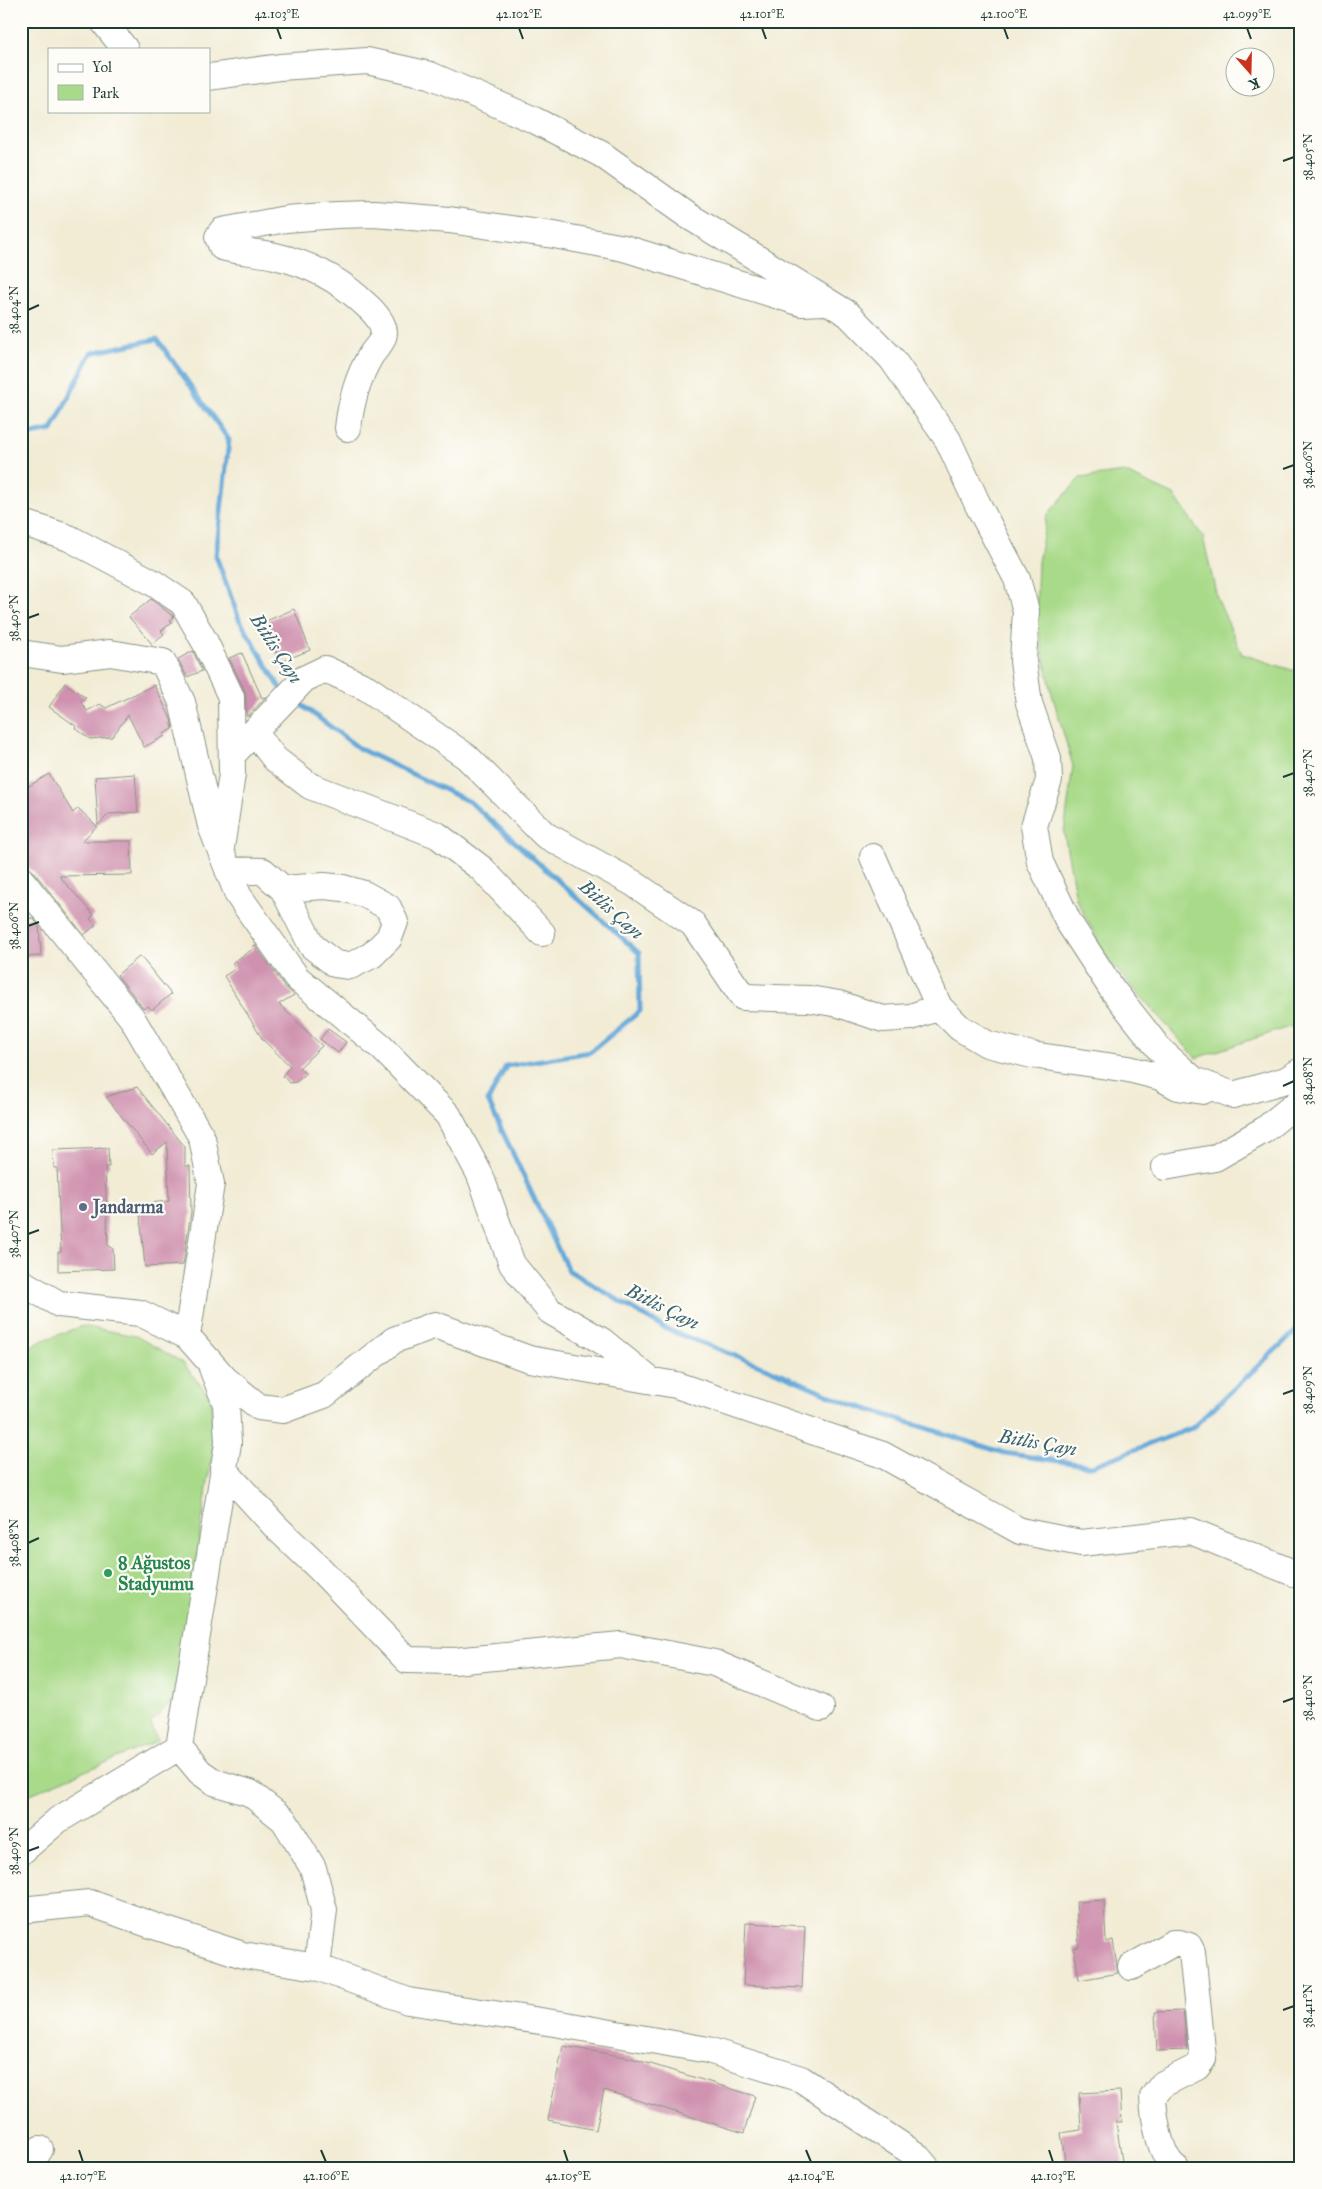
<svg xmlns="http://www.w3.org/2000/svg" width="1322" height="2189" viewBox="0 0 1322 2189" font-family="'IM FELL Great Primer',serif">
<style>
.green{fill:#a9da89;stroke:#648c5e}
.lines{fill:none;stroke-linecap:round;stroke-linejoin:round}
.stream{stroke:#63a8d9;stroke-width:5}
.building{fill:#cf91af}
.minor-casing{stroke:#889484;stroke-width:28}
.minor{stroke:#fff;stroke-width:26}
.ticks{fill:none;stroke:#1f3d34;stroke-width:2}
.service-dot{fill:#5c6f8a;stroke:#fdfcf7;stroke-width:2}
.leisure-dot{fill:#2e9e5b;stroke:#fdfcf7;stroke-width:2}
.labels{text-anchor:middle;stroke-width:4.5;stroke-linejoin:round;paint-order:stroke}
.service-label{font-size:18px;font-weight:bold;fill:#4e5e75;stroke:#fdfcf7;text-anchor:start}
.leisure-label{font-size:18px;font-weight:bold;fill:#27864d;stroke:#fdfcf7;text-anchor:start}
.water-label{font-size:19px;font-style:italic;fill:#37626e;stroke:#fdfcf7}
.neatline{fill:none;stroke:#1f3d34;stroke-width:2}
.ticks-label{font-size:12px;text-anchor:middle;fill:#1f3d34}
</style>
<rect width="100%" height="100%" fill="#fdfcf7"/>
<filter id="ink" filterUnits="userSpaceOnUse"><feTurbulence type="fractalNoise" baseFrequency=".02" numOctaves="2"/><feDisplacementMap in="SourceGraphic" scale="10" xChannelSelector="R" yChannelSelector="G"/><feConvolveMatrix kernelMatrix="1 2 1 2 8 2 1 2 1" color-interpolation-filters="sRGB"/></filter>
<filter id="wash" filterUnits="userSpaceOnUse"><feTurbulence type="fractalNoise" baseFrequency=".0096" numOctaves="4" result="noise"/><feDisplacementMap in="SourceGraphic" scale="20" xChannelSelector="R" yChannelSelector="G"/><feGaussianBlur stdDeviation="1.12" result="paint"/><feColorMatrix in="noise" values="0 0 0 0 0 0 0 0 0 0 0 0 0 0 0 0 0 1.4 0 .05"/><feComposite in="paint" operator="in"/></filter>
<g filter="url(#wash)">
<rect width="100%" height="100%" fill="#f2ecd5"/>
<path class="green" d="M1124,472l50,23 29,42 14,61 25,56 59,19v350l-105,35 -87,-97 -33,-62 -12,-66 9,-67 -21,-72 -16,-73 2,-59 9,-47 33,-37z
M82,1326l54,10 46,26 29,36 2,51 -38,248 -24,26 6,18 -136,57v-444l20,-13z"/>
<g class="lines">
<path class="stream" d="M21,436l31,-6 39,-77 66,-14 72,101 -13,116 23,63 43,72
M295,700l65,49 110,53 169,151 1,58 -50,41 -84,14 -18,35 80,169 98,59 99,38 83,36 156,50 88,13 100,-38 109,-102"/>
</g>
<g id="blocks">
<path class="building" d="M151,599l23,18 -4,3 2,2 -11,9 3,3 -12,10 -23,-27z
M294,609l16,41 -30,12 -16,-40z
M193,651l9,20 -15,6 -9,-18z
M242,653l20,45 4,-1 -19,20 -2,-26 -16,-33z
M65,683l21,15 -5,4 6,9 13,-7 6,4 48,-23 17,34 2,10 -9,5 1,2 -21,11 -16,-32 -16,22 -22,2 -15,-11 1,-2 -27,-19z
M49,774l24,39 5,-5 19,18 -15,15h49l1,34 -73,1 35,39 -4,4 6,6 -12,10 -51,-64 -6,-5 -6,-1v-74z
M135,774l3,38 -29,2 -11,11 -3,-48z
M33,918l6,8 2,30 -20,1v-38z
M255,945l30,42 9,8 -15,9 43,42 -23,22 7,6 -10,8 -6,1 -8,-7 8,-10 -27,-26 -39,-64 11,-7 -3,-6 21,-14 -1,-2z
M140,956l31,38 -19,16 -4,-4 -4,3 -27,-34z
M328,1029l18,13 -8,11 -18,-14z
M137,1087l48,60v19h5l1,46 -8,53 -38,2 -6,-63 30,-3 -2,-59 -15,12 -46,-57z
M108,1148l1,19h-4l3,79 5,3 1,20 -56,2v-19h3l-4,-84h-3l-1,-18z
M1104,1900l2,42 7,-2 5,33 -39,7 -5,-32 5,-1 -3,-45z
M746,1923l59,3 -3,62 -59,-3z
M1183,2011l4,39 -30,1 -2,-39z
M563,2046l68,12 124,38 -11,37 -140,-43 -8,40 -48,-10z
M1120,2091l2,31h-6l7,46h-57l-5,-35 20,-3 -2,-37z"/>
</g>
</g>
<g filter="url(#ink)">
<use href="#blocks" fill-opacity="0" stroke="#889484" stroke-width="1"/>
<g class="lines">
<defs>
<path id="minor" d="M103,21l22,28
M209,77l71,-10 87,-6 63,14 104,45 67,34 86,61 161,99 44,45 56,81 30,65 39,74 9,32 -3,50 6,42 19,55 1,22 -15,46 6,36 29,61 43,66 48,61 34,30 39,15 53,-15 15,-9
M348,428c3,-26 9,-50 23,-73 4,-6 13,-14 13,-23 -1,-11 -11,-21 -19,-28 -26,-25 -55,-40 -90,-48 -17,-4 -36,-4 -53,-9l-4,-10 4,-6 64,-12 51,-4 37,-1 75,6 105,15 70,13 178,55 22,-1
M21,522l48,16 83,44 31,21 22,39 26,55 1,77 -11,74
M21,653l41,6 48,-6 53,9 19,40 29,124 27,69 59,83 84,69 67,68 32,60 32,89 38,47 52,30 48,39
M254,732l21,27 35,27 127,49 45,34 60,64
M232,755l72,-76 21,-10 42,19 100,69 78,78 88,48 60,41 50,73 66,2 30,5 44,15 28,-2 28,-10
M873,857l66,150 21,21 27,16 45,11 96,14 32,8 18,10 25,4
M228,870l35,1 20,18 29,57 23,18 15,2 22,-11 17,-17 6,-16 -7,-15 -24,-13 -21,-6 -19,-2 -41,3
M21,880l111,138 70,120 9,46 -24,152
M1165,1167l50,-9 49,-28 37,-30
M21,1282l38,22 81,9 47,23 38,43 34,28 24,3 41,-15 70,-55 41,-15 94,34 147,26 207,70 137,76 61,12 110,-12 110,45
M212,1368l14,36 2,39 -49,304 21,25 14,10 36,11 34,27 29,48 11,42 -7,57
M223,1469l53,58 43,41 88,92 47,1 167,-16 93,18 107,45
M21,1852l37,-32 121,-73
M21,1910l69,-7 61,22 92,30 74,12 91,34 152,23 148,26 93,29 115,76 11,13
M1131,1967l42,-24h6l10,3 3,6 11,107 -6,8 -34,17 -10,13c1,19 6,59 23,71
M28,2168l12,-19"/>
</defs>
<use href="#minor" class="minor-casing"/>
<use href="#minor" class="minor"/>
</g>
</g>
<path class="ticks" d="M277,28l4,11M519,28l4,11M762,28l4,11M1004,28l4,11M1247,28l4,11M1283,161l11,-4M28,310l11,-5M1283,469l11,-4M28,618l11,-4M1283,777l11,-4M28,926l11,-4M1283,1086l11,-5M28,1234l11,-4M1283,1394l11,-4M28,1543l11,-5M1283,1702l11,-4M28,1851l11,-4M1283,2010l11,-4M79,2150l4,12M321,2150l5,12M564,2150l4,12M806,2150l5,12M1049,2150l4,12"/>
<circle class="service-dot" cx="83" cy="1207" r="5"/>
<circle class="leisure-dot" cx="108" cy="1573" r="5"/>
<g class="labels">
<g class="service-label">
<text x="93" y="1213">Jandarma</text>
</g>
<g class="leisure-label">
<text x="118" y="1569">8 Ağustos<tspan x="118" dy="21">Stadyumu</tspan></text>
</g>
<g class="water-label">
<text transform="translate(277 648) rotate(57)" y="7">Bitlis Çayı</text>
<text transform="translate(612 909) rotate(42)" y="7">Bitlis Çayı</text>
<text transform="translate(663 1306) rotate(27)" y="7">Bitlis Çayı</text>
<text transform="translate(1038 1442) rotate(10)" y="7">Bitlis Çayı</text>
</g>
</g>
<rect width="1322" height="2189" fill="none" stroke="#fdfcf7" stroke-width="55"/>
<rect x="48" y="48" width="162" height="65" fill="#fdfcf7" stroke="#a4b0a9"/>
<rect x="58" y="64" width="25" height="8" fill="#ffffff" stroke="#a4b0a9"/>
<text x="92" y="72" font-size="15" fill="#1f3d34">Yol</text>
<rect x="58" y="85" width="25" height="15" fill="#a9da89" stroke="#a4b0a9"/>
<text x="92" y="98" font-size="15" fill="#1f3d34">Park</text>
<g transform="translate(1250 72) rotate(160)"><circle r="24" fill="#fdfcf7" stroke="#a4b0a9"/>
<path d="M0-4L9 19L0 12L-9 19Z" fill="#c8321e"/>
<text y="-8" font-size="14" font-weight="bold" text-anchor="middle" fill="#1f3d34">K</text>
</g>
<rect x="28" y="28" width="1266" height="2134" class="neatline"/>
<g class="ticks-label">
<text x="277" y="18">42.103°E</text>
<text x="519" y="18">42.102°E</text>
<text x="762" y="18">42.101°E</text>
<text x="1004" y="18">42.100°E</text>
<text x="1247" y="18">42.099°E</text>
<text transform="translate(1308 157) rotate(-90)" y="4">38.405°N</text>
<text transform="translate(14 310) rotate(-90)" y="4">38.404°N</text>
<text transform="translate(1308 465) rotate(-90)" y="4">38.406°N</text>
<text transform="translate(14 618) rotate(-90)" y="4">38.405°N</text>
<text transform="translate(1308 773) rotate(-90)" y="4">38.407°N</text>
<text transform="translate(14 926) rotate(-90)" y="4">38.406°N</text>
<text transform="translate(1308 1081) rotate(-90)" y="4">38.408°N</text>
<text transform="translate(14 1234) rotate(-90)" y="4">38.407°N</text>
<text transform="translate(1308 1390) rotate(-90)" y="4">38.409°N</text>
<text transform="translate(14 1543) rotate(-90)" y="4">38.408°N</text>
<text transform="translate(1308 1698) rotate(-90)" y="4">38.410°N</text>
<text transform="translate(14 1851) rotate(-90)" y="4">38.409°N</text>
<text transform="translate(1308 2006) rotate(-90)" y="4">38.411°N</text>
<text x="83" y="2180">42.107°E</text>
<text x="326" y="2180">42.106°E</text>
<text x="568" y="2180">42.105°E</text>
<text x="811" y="2180">42.104°E</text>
<text x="1053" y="2180">42.103°E</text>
</g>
</svg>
